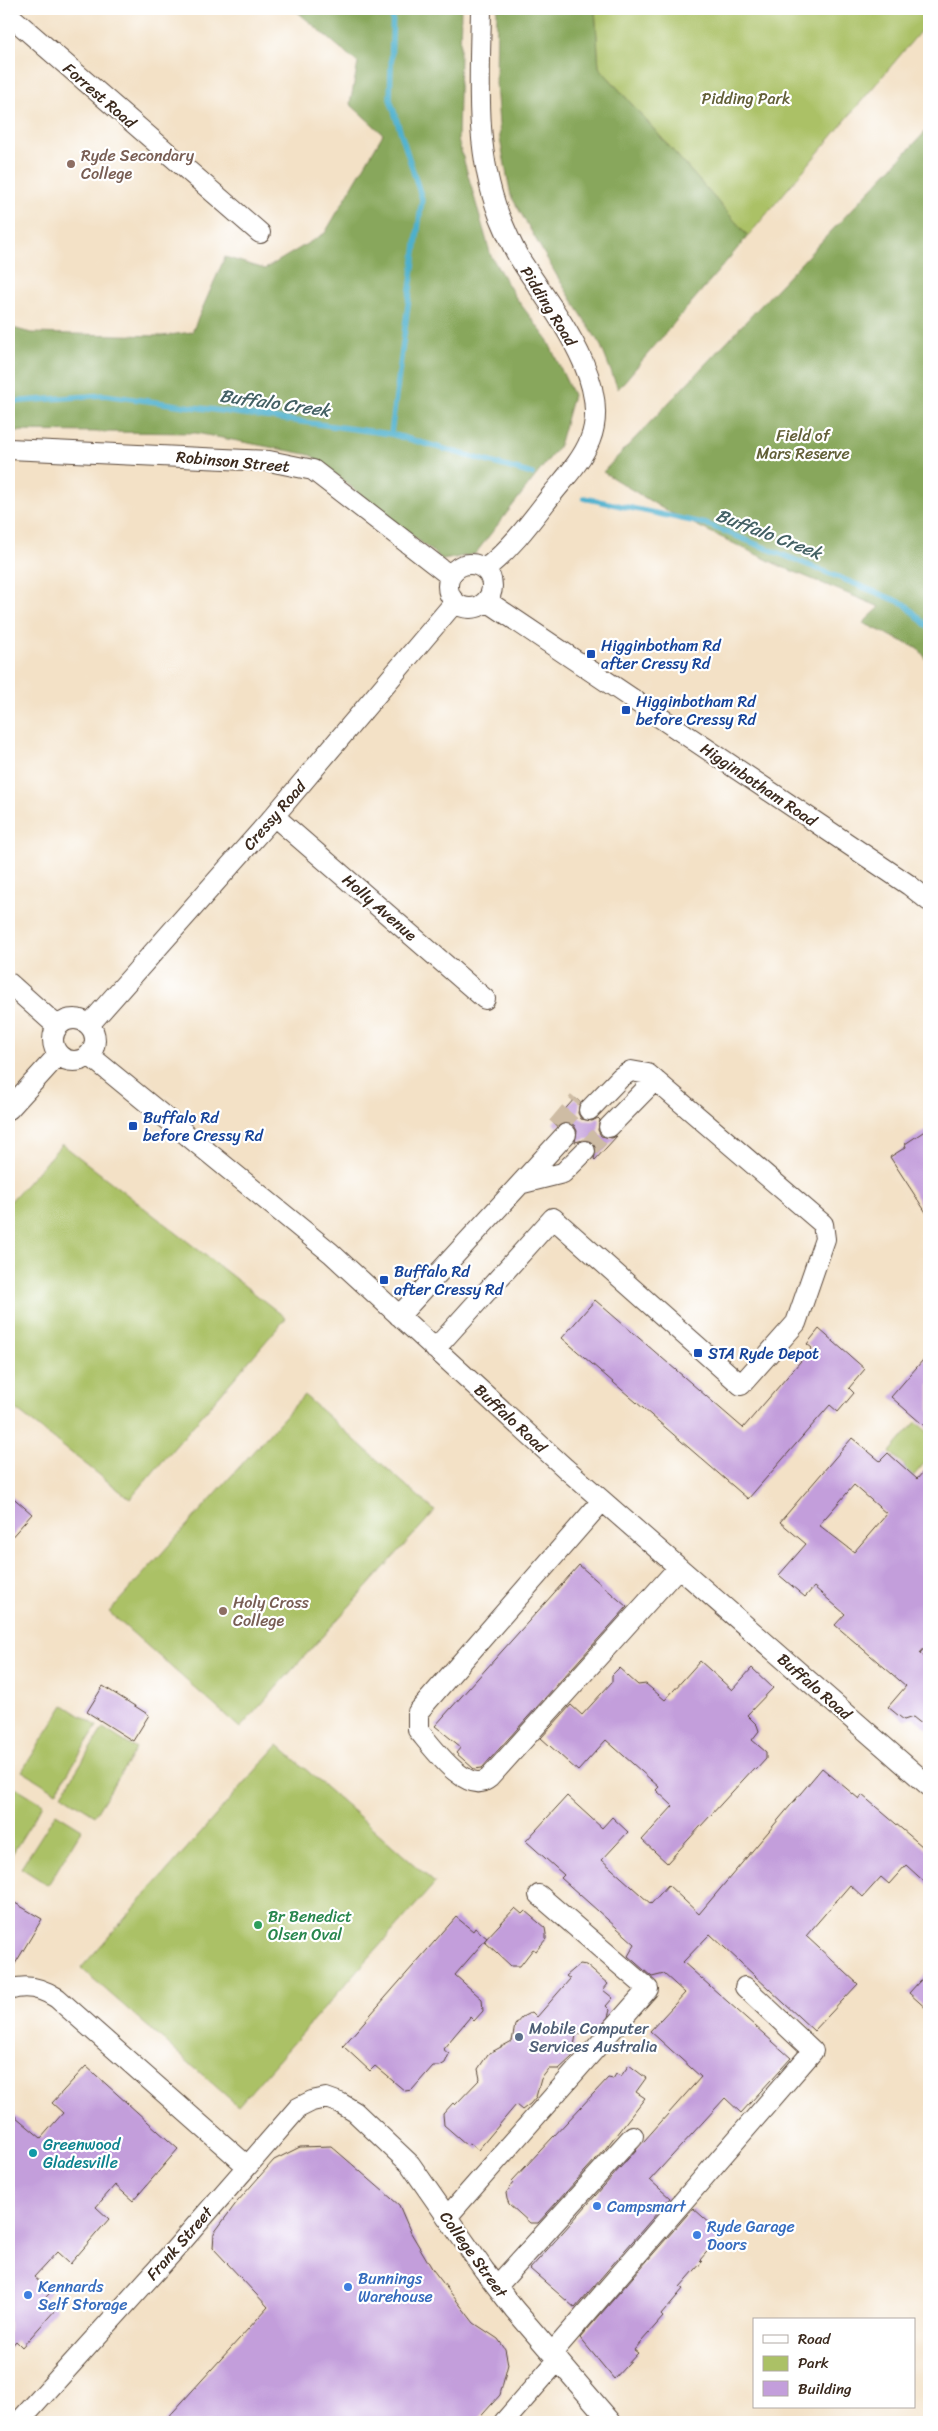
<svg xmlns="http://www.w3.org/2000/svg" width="938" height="2431" viewBox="0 0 938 2431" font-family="Sriracha,sans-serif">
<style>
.green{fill:#abc166;stroke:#737642}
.forest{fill:#88a75b;stroke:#62683c}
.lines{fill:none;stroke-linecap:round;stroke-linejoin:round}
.stream{stroke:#4eb0cd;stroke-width:5.5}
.building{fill:#c39edb;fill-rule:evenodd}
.minor-tunnel{stroke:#cebca4;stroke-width:20;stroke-dasharray:20 10;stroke-linecap:butt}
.minor-casing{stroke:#574537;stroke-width:22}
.minor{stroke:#fff;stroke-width:20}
.education-dot{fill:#8d6e63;stroke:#fff;stroke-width:2}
.transit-dot{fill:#1a4fb4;stroke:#fff;stroke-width:2}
.leisure-dot{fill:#2e9e5b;stroke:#fff;stroke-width:2}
.service-dot{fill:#5c6f8a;stroke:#fff;stroke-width:2}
.culture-dot{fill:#0f9aa8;stroke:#fff;stroke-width:2}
.shop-dot{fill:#3f7fe0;stroke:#fff;stroke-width:2}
.labels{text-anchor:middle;stroke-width:4.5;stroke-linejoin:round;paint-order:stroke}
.street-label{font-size:16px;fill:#3b2a1e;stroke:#fff}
.park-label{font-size:16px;fill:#625f37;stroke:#fff}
.education-label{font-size:16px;fill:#785e54;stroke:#fff;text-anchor:start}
.transit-label{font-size:16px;fill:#164399;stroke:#fff;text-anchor:start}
.leisure-label{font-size:16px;fill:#27864d;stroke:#fff;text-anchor:start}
.service-label{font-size:16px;fill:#4e5e75;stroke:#fff;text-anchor:start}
.culture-label{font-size:16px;fill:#0d838f;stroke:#fff;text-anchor:start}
.shop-label{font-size:16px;fill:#366cbe;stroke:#fff;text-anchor:start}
.water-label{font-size:18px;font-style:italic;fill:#436064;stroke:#fff}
</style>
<rect width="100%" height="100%" fill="#fff"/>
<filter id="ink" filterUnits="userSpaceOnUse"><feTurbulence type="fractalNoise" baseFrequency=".02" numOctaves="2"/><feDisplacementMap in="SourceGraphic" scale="10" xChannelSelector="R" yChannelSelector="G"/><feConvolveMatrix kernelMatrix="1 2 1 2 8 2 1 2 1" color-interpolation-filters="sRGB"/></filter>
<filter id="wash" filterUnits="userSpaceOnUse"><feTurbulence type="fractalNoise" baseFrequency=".0096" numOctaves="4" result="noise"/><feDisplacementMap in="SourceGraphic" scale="20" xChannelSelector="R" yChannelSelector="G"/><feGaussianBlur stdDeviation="1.12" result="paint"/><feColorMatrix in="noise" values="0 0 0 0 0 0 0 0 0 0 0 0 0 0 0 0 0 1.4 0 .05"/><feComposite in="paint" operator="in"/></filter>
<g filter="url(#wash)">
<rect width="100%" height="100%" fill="#f3e1c6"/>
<path class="green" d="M595,9h334v12l-181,215 -149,-169z
M62,1144l224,174 -156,181 -121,-95v-201z
M304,1395l131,116 -195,217 -131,-116z
M916,1422l13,11v25l-44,51 20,-43 -15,-14z
M64,1705l33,21 -41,66 -34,-21z
M103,1728l33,21 -41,66 -33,-21z
M278,1745l157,138 -197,223 -157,-138z
M17,1788l26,16 -34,55v-59z
M56,1813l26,16 -34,56 -27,-17z"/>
<path class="forest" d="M294,9h167l-3,131 33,116 25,42 31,41 26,56 -14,51 -84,108 -32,6 -132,-105 -115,-22 -187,-2v-104l22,6 131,3 30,-4 33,-75 40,12 60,-36 58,-99 -33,-30 8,-41z
M497,9h98l4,58 149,169 -130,153 -17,-43 -44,-70 -46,-80 -11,-57 -4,-56z
M929,128v535l-10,-14 -56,-26 17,-16 -100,-41 -115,-56 -62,-38z"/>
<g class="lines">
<path class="stream" d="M9,402l95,-7 287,39 141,40
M391,434l31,-235 -32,-100 3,-90
M584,498l122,26 199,80 24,24"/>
</g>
<g id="blocks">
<path class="building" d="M575,1098l5,4 -2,11 3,6 11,2 6,-3 2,2 -2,10 3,6 11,2 5,-2 -22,24 -1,-1 3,-11 -4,-6 -5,-3 -13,3 2,-11 -3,-6 -11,-2 -6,4 -4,-4z
M929,1128v89l-39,-60 16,-10 -1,-3z
M595,1300l148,128 69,-80 -5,-4 12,-15 46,40 -16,19 5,5 -16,19 -8,-7 -82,94 -186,-161z
M929,1353v77l-38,-33z
M852,1438l28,23 8,-8 29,26 12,-14v178l-9,10 9,8v69l-16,-13 -9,3 -16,-13 18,-21 -71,-61 10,-11 -31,-27 -9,10 -26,-22 27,-31 -26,-22zM854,1485l33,29 -33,38 -35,-27z
M9,1494l23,20 -23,26z
M579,1565l48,42 -145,161 -8,1 -18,-16 5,-6 -26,-21z
M700,1661l32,29 20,-22 21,20 -26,27 10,10 2,6 -7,9 14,12v7l-10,11 -2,-2 -87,95 -25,-23 31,-34 -17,-16 3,-3 -53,-47 -28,31 -37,-33 30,-33 11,10 30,-33v-7l7,-7 19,17 8,-1 19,16z
M103,1686l46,29 -16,26 -46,-29z
M822,1768l37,31 3,-4 67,57v34l-23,-21 -17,19 -8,-7 -18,20 -13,-12 -44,51 52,48 -44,47 -104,-97 -27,28 108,96 -50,55 -16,-15 -75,82 20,18 -95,110 -45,-39 171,-192 -51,-46 35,-38 -21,-19 -12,3 -24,-21 7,-12 -74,-66 3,-3 -38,-34 41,-45 35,32 10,-11 16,15 -26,28 49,44 17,-19 31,29z
M15,1903l27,16 -33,55v-61z
M515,1908l7,6 3,-3 20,17 1,6v5l-10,12 -3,-2 -13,17h-9l-27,-25z
M456,1917l17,14 2,-3 12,10 -32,37 27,24 1,12 -9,10 -4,-4 -27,32 6,5 -4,9 -5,3h-7l-21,24 -7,1 -30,-25 -5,5 -27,-25z
M580,1964l6,1 22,19 -5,6 10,8 -7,8 4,4 -2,7 -10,11 -22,7 -4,22 -13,12h-10l-8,10 -5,18 -6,7 -8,6 -6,-5 -38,45 -8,-7 -3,2 -23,-20 -1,-11 10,-11 2,2 25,-26 -2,-10 10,-15 24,-13 3,-16 7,-8 10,-5 5,5 33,-38 -4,-3z
M929,1971v40l-20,-18z
M629,2065l17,13 -10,14 9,6 -40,51 -67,74h-8l-21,-19 -2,-5 -1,-6 8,-10 -2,-2 96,-103 5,1 3,-5 5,2z
M86,2066l92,83 -45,52 -18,-16 -19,22 13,12 -39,45 -13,-12 -23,25 17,15 -6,6 12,10 -35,39 -6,-6 -7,8v-238l32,27 22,-25 -11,-10z
M331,2146l68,59 12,28 22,37 41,53 24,16 7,10 3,15 -8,31 -24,27h-312l104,-115 -55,-59 1,-15 23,-31 37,-42 26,-13z
M693,2208l29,26 -22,26 2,2 -22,25 3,2 -22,26 2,2 -29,33 4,3 -24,26 -34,-41z"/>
</g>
</g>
<g filter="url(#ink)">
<use href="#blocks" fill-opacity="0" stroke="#574537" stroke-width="1"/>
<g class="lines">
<path class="minor-tunnel" d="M557,1127l22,-26
M585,1151l24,-24"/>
<defs>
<path id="minor" d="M481,9c-1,69 -7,140 18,206 6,14 12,29 19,41 30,49 96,124 72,184 -8,20 -24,37 -37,53 -21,27 -41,55 -68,76
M9,15l251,218
M9,449l260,12 44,9 137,106
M448 586a22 22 0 1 1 44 0a22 22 0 1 1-44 0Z
M487,601l422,284 20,16
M274,816l211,183
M9,983l48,43
M53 1040a21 21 0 1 1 42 0a21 21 0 1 1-42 0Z
M89,1025l185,-209 181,-214
M89,1055l242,198 234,215 364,318
M9,1109l49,-54
M609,1127l46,-47
M523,1183l40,-10 22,-22
M399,1316l167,-182
M435,1349l118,-131 188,167 55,-62 29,-84 -2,-15 -175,-150 -17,-3 -10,6 -32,33
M602,1501l-184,211v18c13,15 49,67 71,48l189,-210
M9,1990c17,-6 33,-2 48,8l189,167
M447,2217l201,-228 -109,-94
M497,2286l136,-150
M552,2353l261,-302 -68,-64
M19,2422l152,-168 127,-146 14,-7 14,-3 14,5 15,9 55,52 74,106 30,39 97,113
M504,2422l54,-62"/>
</defs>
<use href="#minor" class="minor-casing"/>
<use href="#minor" class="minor"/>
</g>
</g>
<g class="education-dot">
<circle cx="71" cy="164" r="5"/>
<circle cx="223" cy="1611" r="5"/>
</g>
<g class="transit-dot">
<rect x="586" y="649" width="10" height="10" rx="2.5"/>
<rect x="621" y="705" width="10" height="10" rx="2.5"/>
<rect x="128" y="1121" width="10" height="10" rx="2.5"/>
<rect x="379" y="1275" width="10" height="10" rx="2.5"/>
<rect x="693" y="1348" width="10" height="10" rx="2.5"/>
</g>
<circle class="leisure-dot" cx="258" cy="1925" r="5"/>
<circle class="service-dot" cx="519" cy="2037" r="5"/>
<circle class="culture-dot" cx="33" cy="2153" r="5"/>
<g class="shop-dot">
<circle cx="597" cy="2206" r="5"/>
<circle cx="697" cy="2235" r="5"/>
<circle cx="348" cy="2287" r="5"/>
<circle cx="28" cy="2295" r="5"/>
</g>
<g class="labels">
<g class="street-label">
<text transform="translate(100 95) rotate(41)" y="6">Forrest Road</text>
<text transform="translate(549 306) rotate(58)" y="6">Pidding Road</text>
<text transform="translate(233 461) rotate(5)" y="6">Robinson Street</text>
<text transform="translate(759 784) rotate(34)" y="6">Higginbotham Road</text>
<text transform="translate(274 815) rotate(-49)" y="6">Cressy Road</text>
<text transform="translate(380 907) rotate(41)" y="6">Holly Avenue</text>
<text transform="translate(511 1418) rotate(43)" y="6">Buffalo Road</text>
<text transform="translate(815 1686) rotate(41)" y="6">Buffalo Road</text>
<text transform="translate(179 2243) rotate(-49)" y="6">Frank Street</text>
<text transform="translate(474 2254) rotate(54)" y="6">College Street</text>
</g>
<g class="park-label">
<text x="746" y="104">Pidding Park</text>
<text x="803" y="441">Field of<tspan x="803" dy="18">Mars Reserve</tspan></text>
</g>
<g class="education-label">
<text x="81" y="161">Ryde Secondary<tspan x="81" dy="18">College</tspan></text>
<text x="233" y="1608">Holy Cross<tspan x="233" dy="18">College</tspan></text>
</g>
<g class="transit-label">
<text x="601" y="651">Higginbotham Rd<tspan x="601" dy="18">after Cressy Rd</tspan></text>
<text x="636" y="707">Higginbotham Rd<tspan x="636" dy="18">before Cressy Rd</tspan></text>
<text x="143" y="1123">Buffalo Rd<tspan x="143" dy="18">before Cressy Rd</tspan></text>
<text x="394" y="1277">Buffalo Rd<tspan x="394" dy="18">after Cressy Rd</tspan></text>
<text x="708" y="1359">STA Ryde Depot</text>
</g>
<g class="leisure-label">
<text x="268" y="1922">Br Benedict<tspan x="268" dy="18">Olsen Oval</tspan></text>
</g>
<g class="service-label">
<text x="529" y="2034">Mobile Computer<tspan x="529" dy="18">Services Australia</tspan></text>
</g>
<g class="culture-label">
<text x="43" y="2150">Greenwood<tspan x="43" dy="18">Gladesville</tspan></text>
</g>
<g class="shop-label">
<text x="607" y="2212">Campsmart</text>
<text x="707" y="2232">Ryde Garage<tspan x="707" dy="18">Doors</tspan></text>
<text x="358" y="2284">Bunnings<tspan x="358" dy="18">Warehouse</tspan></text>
<text x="38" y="2292">Kennards<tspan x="38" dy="18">Self Storage</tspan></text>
</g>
<g class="water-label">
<text transform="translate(275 403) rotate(8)" y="6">Buffalo Creek</text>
<text transform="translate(769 534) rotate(21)" y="6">Buffalo Creek</text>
</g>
</g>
<rect width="938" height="2431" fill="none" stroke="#fff" stroke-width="30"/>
<rect x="753" y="2318" width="162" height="90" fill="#ffffff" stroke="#b1aaa5"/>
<rect x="763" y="2335" width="25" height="8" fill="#ffffff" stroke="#b1aaa5"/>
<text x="798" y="2344" font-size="15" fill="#3b2a1e">Road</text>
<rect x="763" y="2356" width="25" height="15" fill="#abc166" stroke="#b1aaa5"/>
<text x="798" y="2368" font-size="15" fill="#3b2a1e">Park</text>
<rect x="763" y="2381" width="25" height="15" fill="#c39edb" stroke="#b1aaa5"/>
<text x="798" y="2394" font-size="15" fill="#3b2a1e">Building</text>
</svg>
